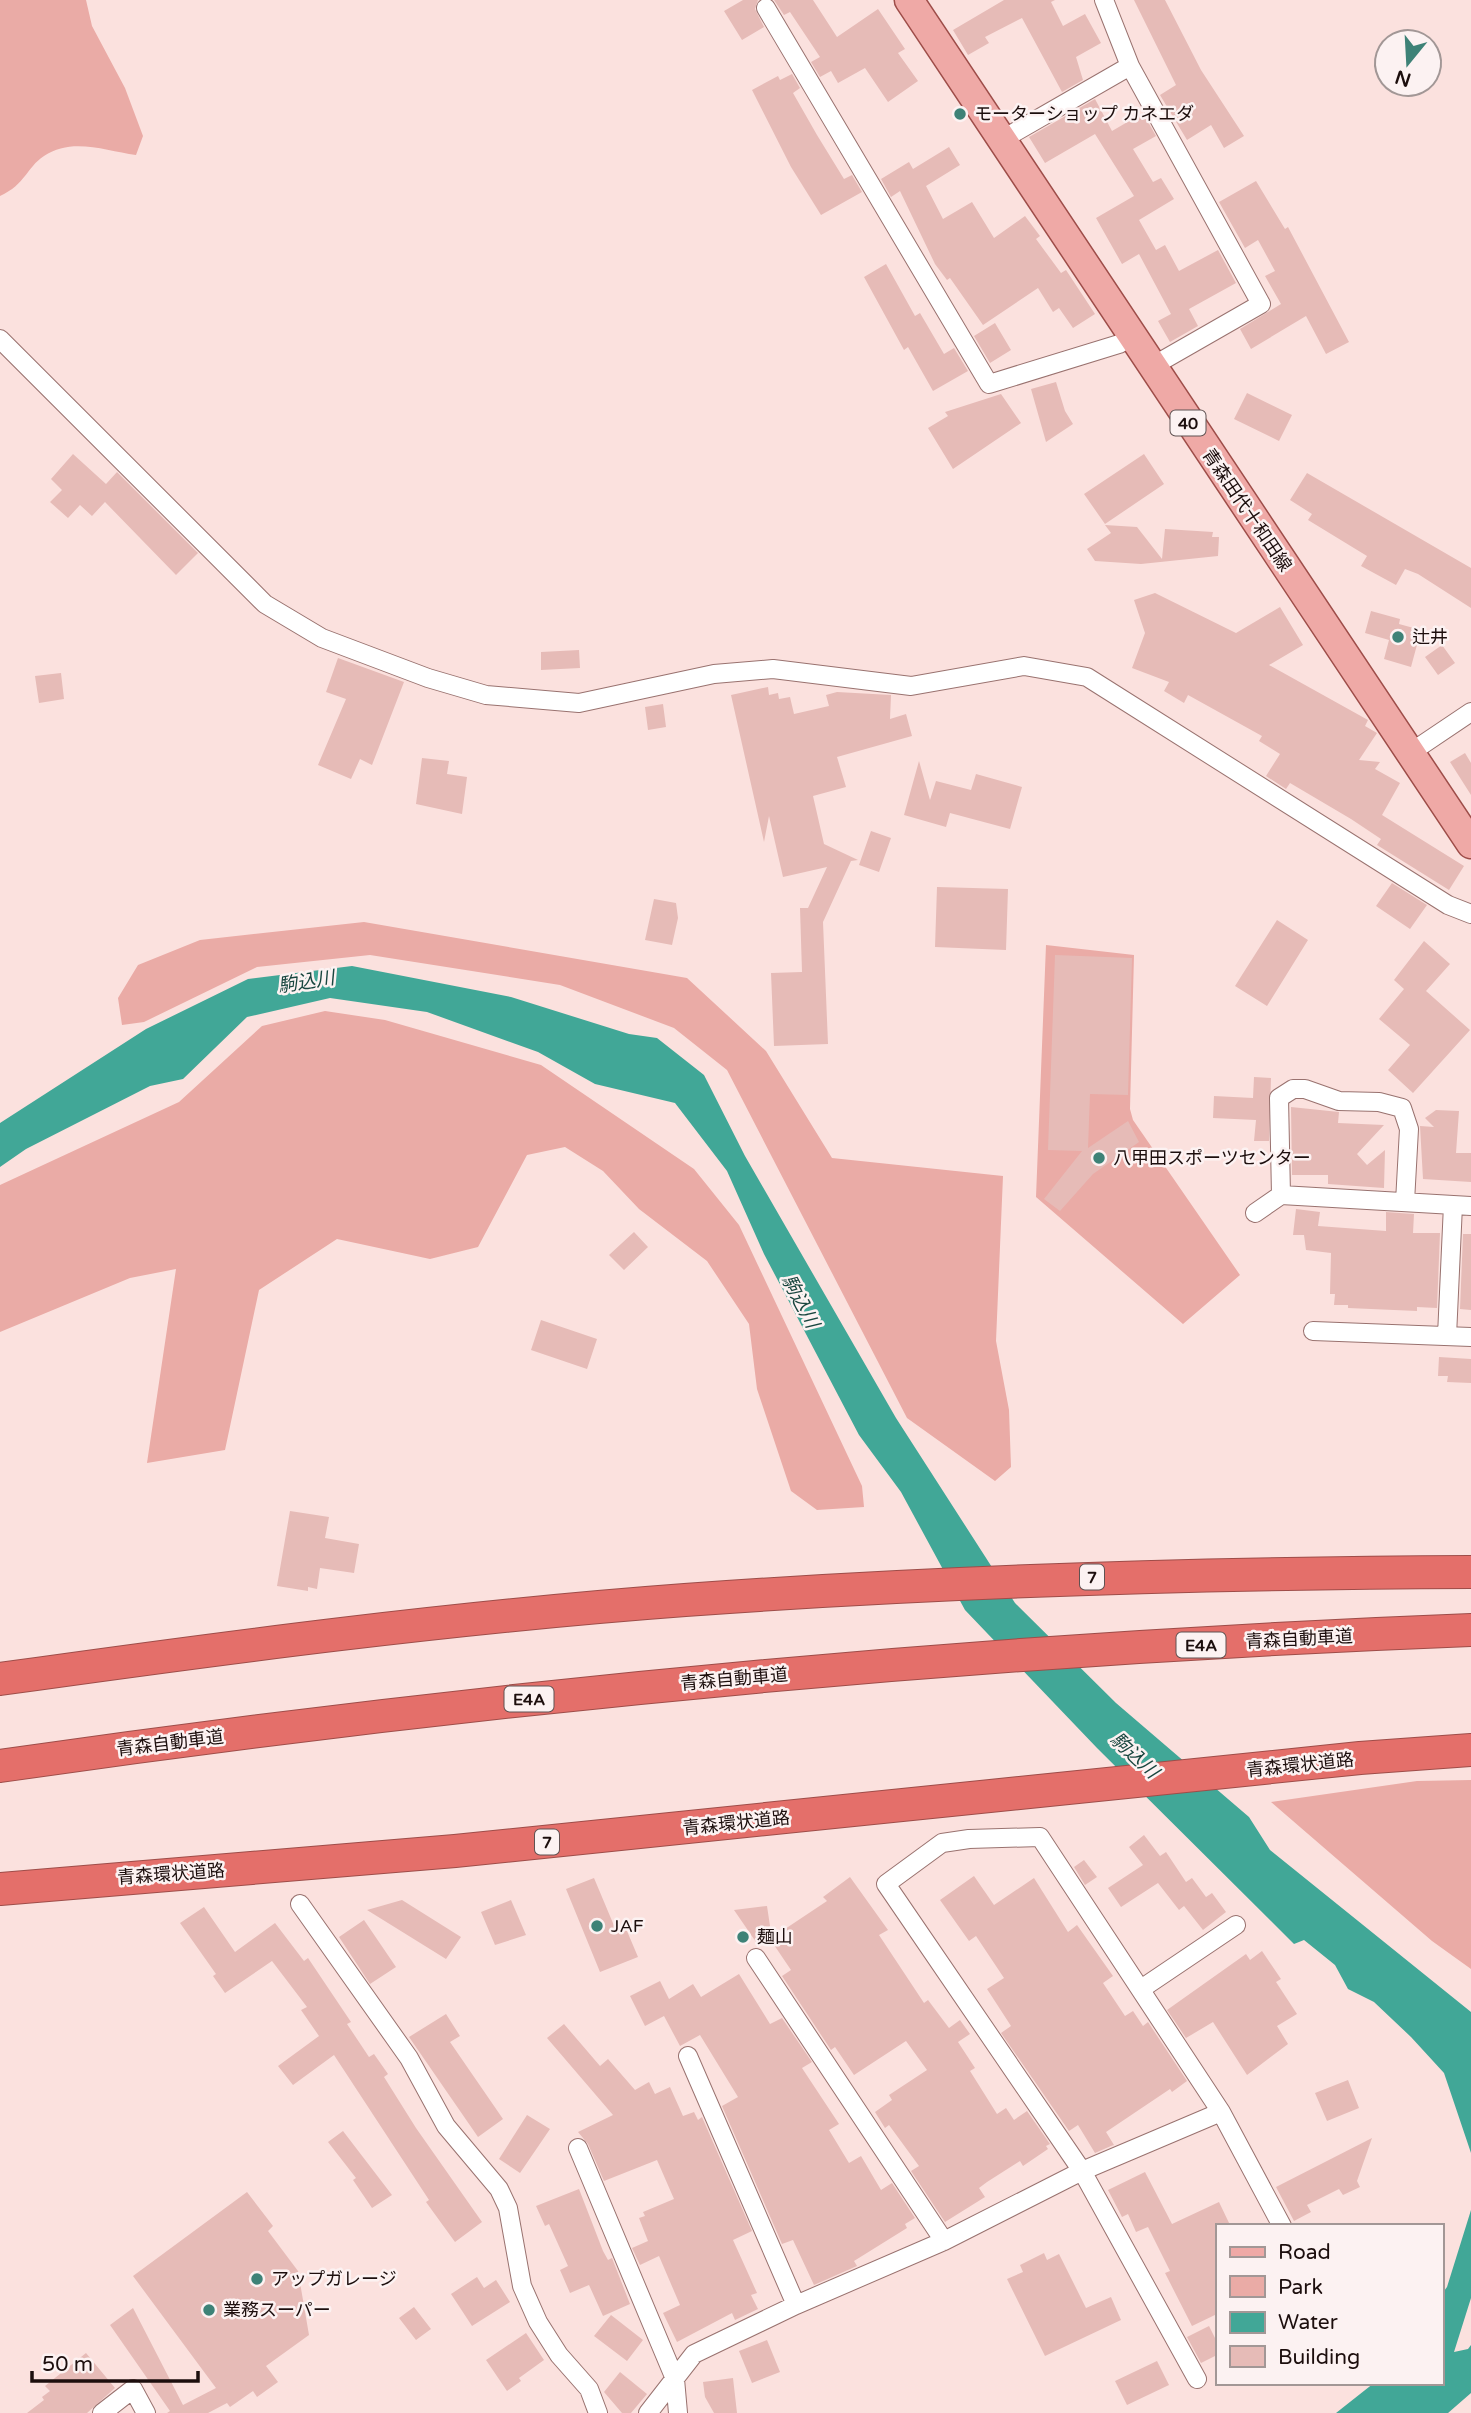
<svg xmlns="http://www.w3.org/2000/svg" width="1471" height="2413" viewBox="0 0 1471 2413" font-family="'Varela Round','Noto Sans JP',sans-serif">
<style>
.green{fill:#eaaba6}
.water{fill:#41a797}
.building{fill:#e6bbb7}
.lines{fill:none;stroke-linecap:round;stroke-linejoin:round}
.street-casing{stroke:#99726f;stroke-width:20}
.primary-casing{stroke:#9e4d49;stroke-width:31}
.highway-casing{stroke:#9e4d49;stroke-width:34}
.street{stroke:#fff;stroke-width:18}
.primary{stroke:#efa9a6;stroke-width:28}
.highway{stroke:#e46f6a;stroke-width:32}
.poi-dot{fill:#3e8277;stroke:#fcf2f2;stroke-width:2.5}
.labels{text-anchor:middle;stroke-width:5;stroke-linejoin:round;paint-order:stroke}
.shield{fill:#fcf2f2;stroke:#5f5252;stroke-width:2}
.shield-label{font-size:16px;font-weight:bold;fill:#1c0e0d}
.poi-label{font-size:18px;fill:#1c0e0d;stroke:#fcf2f2;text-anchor:start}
.street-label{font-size:18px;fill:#1c0e0d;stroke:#fcf2f2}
.water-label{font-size:19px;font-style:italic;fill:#19463f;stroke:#fcf2f2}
</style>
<rect width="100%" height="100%" fill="#fbe1de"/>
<path class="green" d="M0,0h86l6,26 33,62 18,48 -7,19c-30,-4 -64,-18 -92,1 -18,12 -18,28 -44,40z
M364,922l323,56 79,73 66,107 171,18 -7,165 13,69 2,57 -16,14 -88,-63 -180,-348 -53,-42 -114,-43 -190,-30 -113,12 -113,55 -22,3 -4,-27 20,-33 62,-25z
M1046,945l88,10 -4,154 3,11 107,155 -57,49 -147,-127z
M325,1011l60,9 156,45 153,104 45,56 123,261 2,21 -47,3 -26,-19 -34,-102 -8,-65 -42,-63 -68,-52 -36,-38 -38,-24 -38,8 -49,92 -48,12 -93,-20 -78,51 -34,160 -78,13 29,-194 -46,9 -130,54v-147l179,-83 83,-76z
M1471,1780v189l-39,-28 -161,-139 146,-21z"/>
<path class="water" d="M352,966l159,31 118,37 28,4 47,37 41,81 151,262 119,185 101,100 133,114 21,33 201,162v141l-27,-80 -33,-36 -37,-35 -26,-13 -13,-24 -31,-25 -10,4 -197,-196 -132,-138 -64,-118 -42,-57 -95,-181 -37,-83 -52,-68 -80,-19 -57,-32 -111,-40 -97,-14 -83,19 -64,62 -33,7 -124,63 -26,18v-44l146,-94 102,-50z
M1471,2210v88l-17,54 14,-3 3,-4v48l-23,20h-112l38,-30h67v-88l6,-8z"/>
<path class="building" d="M743,0h15l-3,9 9,18 -22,13 -18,-29z
M774,0h39l24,37 41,-28 27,40 -7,4 20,28 -30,21 -23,-34 -27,15 -7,-12 -11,6 -9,-15 9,-5 -30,-45 -6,3z
M1004,0h51l-4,2 12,24 22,-12 16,29 -25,14 7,23 -21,12 -40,-74 -37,19 4,6 -21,12 -15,-25z
M1134,0h31l36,70 43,66 -20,12 -13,-23 -24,15 -27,-45 16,-10z
M792,74l8,14 -7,5 24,42 27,44 8,-4 10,17 -41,23 -30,-48 -39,-77 26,-14 2,4z
M1095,99l17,32 31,-18 13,23 -23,13 20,33 8,-4 13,21 -35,21 17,30 9,-5 14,26 39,-21 18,33 -47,26 9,17 -28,16 -12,-21 13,-7 -32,-60 -17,10 -26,-46 38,-22 -39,-62 -50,29 -16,-26z
M949,147l11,18 -34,21 17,33 29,-17 22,36 31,-22 15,20 -4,3 25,34 5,-3 29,44 -22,14 -14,-20 -6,4 -15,-24 -55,37 -33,-47 -3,2 -12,-16 -35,-73 -9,6 -10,-18 28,-17 4,7z
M1256,181l29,48 3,-2 61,115 -23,12 -20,-38 -55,33 -11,-20 41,-25 -16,-28 10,-5 -17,-31 -13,8 -26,-46z
M886,264l29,52 5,-3 24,41 10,-6 14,23 -35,20 -25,-44 -4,3 -40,-73z
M995,323l16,27 -21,13 -16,-27z
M1056,382l9,29 8,13 -27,18 -15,-53z
M1247,393l45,22 -13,26 -45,-22z
M1001,394l20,29 -68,46 -25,-41 20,-12 -3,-4z
M73,454l33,30 11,-12 81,81 -22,22 -71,-73 -13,14 -12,-11 -12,13 -18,-16 12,-12 -11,-11z
M1144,454l20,30 -59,40 -21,-30z
M1307,473l164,95v40l-53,-34 -13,-5 -9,16 -35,-19 6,-10 -59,-36 4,-6 -22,-14z
M1105,525l32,2 25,32 3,-30 48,3 -1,5h7l-1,19 -77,8 -46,-3 -8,-12 24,-16z
M1155,593l81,40 44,-26 23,38 -34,20 99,55 -3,6 12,7 -18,27 21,2 -5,7 25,14 -18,32 82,51 -15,24 -72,-45 4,-6 -30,-20 -61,-36 -4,6 -20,-13 14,-22 -21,-13 3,-5 -74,-41 -4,8 -20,-12 5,-9 -37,-14 13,-35 -11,-33z
M1371,611l29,8 -1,5 22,6 -10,37 -27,-8 5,-19 -24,-7z
M1442,645l13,18 -17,12 -13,-18z
M579,650l1,18 -39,2v-18z
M338,658l66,24 -32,83 -12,-6 -9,20 -33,-14 28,-66 -20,-7z
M61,673l3,26 -25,4 -4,-27z
M768,687l1,8 9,-2 1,6 11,-2 4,17 35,-8 -3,-11 11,-3 54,3 -1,24 16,-5 6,22 -75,21 9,30 -33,9 11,48 34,16 -7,1 -28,61 5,122 -54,2 -3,-73 31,-1 -2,-64h8l19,-41 -44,10 -14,-61 -5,26 -33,-147z
M663,704l3,23 -18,3 -3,-23z
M1465,753l6,10v32l-21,-33z
M422,758l27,3 -2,13 20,3 -5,37 -46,-10z
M919,761l11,39 6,-19 35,9 5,-16 46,13 -12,42 -60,-16 -4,14 -42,-12z
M871,831l20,7 -12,34 -20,-7z
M1392,883l35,22 -17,24 -34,-23z
M937,887l71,2 -2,61 -71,-3z
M654,899l22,4 2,15 -6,27 -27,-5z
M1277,920l31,20 -41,66 -32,-20z
M1424,941l26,23 -24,27 44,39 -57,63 -25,-23 22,-25 -31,-26 25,-30 -10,-9z
M1055,955l77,3 -4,137 -38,-1 -2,54 40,-27 11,21 -46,32 -33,37 -16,-12 38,-48 -34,-1z
M1254,1077l17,1 -2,63h-15l2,-21 -43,-2 1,-22 39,2z
M1291,1107l48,5 -1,11 46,2 -27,29 10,11 18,-15 -1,38 -56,-4v-9h-36z
M1436,1110l23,1 -3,42h15v29l-48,-3 -3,-53 14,1 -9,-9z
M1296,1209l24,3 -2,14 68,5v-19l28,2 -1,19h27l-3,75 -20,-1v4l-69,-3v-3h-14l1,-11h-5l1,-41 -25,-3 -2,-15h-11z
M634,1232l14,15 -24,23 -15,-15z
M1463,1234h8v76l-11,-1z
M541,1320l56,19 -10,30 -56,-19z
M1439,1357l32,2v24l-24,-1 1,-6h-10z
M290,1511l39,6 -4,21 34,6 -5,29 -34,-5 -3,21 -9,-2v4l-31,-5z
M1144,1835l16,21 6,-4 20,30 6,-4 14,19 6,-4 14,19 -23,18 -19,-24 -5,4 -21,-27 -37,24 -13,-19 35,-23 -14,-18z
M1084,1860l13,17 -12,8 -11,-18z
M974,1876l20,29 40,-27 34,54 9,-7 36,51 -10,7 22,33 8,-5 10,15 5,-4 39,59 -15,11 -2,-3 -64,43 8,13 -3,1 -16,7 -17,-28 -9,6 -68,-98 10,-7 -24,-37 17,-11 -28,-42 -7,5 -29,-41z
M850,1877l38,53 -9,5 45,68 4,-3 21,28 11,-8 10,14 -12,8 17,26 -5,3 27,43 9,-6 8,12 13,-9 23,33 -4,2 2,3 -25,17 -3,-5 -33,21 -8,6 6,9 -40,25 -34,-51 8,-5 -30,-41 -4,3 -10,-16 17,-12 -3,-5 38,-25 -21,-29 -52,34 -19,-28 -4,3 -49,-74 9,-6 -21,-31 57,-38 -4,-4z
M594,1878l21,50 9,-4 14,33 -38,15 -34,-83z
M402,1900l59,37 -15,22 -79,-49z
M511,1900l15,35 -31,10 -14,-33z
M767,1906l3,20 -14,16 -22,-32z
M204,1907l31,45 40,-29 29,38 4,-3 43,64 -4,2 22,33 5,-3 14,20 -4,3 32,51 66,94 -27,20 -29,-40 3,-2 -95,-145 -41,30 -15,-19 41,-30 -18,-26 6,-3 -35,-46 -47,32 -12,-17 3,-2 -36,-51z
M364,1920l32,47 -26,17 -31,-47z
M1262,1951l19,28 -5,3 21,32 -20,12 11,18 -41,31 -34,-53 -27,16 -19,-28 79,-56 4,6z
M739,1974l31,50 12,-6 30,44 -10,6 37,56 -10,6 20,33 12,-7 20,34 11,-7 23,35 -10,6 2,4 -53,33 3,5 -43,19 -21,-45 -11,4 -60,-138 16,-9 -38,-62 -20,11 -16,-30 -19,10 -15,-30 30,-15 9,18 24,-15 8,13z
M446,2014l14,22 -10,6 53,77 -25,18 -69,-100z
M564,2024l36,42 8,-7 27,31 14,-8 6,12 15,-7 13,29 11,-4 4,8 4,-3 50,114 -19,9 24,53 -6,2 7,14 -23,11 -3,-7 -55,29 -14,-29 17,-8 -21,-49 -19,9 -8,-17 16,-7 -9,-23 6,-2 -2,-4 31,-13 -17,-39 -53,21 -16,-37 -10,-12 35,-17 -66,-77z
M1348,2080l11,28 -32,13 -12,-28z
M527,2115l23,14 -30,44 -21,-14z
M343,2131l49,64 -20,13 -19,-28 3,-2 -28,-36z
M1372,2138l-15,43 3,6 -17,8 -4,-6 -32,16 4,7 -17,9 -18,-34z
M1145,2172l27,52 47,-22 11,23 -13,1v88l-25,12 -27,-53 5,-2 -22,-44 -12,5 -8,-18 -6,3 -14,-27z
M579,2189l24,62 5,9 4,-2 18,46 -27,12 -14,-31 -19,8 -10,-23 8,-4 -19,-42 -4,2 -9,-20z
M247,2192l26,34 -5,5 30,40 11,64 -43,31 12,16 -21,15 -4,-6 -23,16 -3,-4 -19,10h-41l3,-2 -60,-86 23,-17 50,97 33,-17 -83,-112z
M1044,2253l3,7 12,-6 27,54 25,-11 10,23 -76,36 -38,-77 16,-7 -3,-7z
M477,2277l7,11 12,-8 14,22 -38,24 -21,-32z
M414,2307l17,22 -15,11 -17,-22z
M611,2315l32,25 -16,21 -33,-25z
M1209,2326l8,16v13l-16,8 -14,-26z
M526,2333l18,27 -25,18 2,3 -14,10 -21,-31z
M767,2340l13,32 -28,11 -13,-32z
M86,2353l29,35 -28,25h-60l17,-13 -2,-3 8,-6 -5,-5z
M1157,2361l12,24 -42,20 -12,-24z
M620,2372l27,22 -16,19h-9l-18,-21z
M733,2378l4,35h-23l-9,-16 -2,-15z"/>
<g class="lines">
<defs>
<path id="street" d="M1104,0l26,66 131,238 -110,63
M766,8l223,376 130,-40 12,-7
M1003,139l127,-73
M0,339l265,265 57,34 106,40 58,17 93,8 135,-29 59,-5 138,17 113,-20 63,11 361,228 23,9
M1410,753l61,-41
M1281,1195l-2,-97 14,-9h12l34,12 40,1 23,6 7,21 -4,73
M1255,1213l26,-18 190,11
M1313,1331l158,6
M1447,1336l6,-131
M300,1904l109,154 37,68 53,63 9,19 14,78 16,36 21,33 30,34 9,24
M756,1958l188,283
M1141,1989l95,-64
M688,2056l108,249
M1221,2112l61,114
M578,2148l97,231 3,34
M102,2413l31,-24 13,24
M648,2413l46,-59 102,-49 148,-64 138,-70 139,-59 -181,-275 -71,2 -27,4 -56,41 196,287 115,208"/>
<path id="primary" d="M909,0l562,844"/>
<path id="highway" d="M0,1679c228,-32 456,-62 685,-79 262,-19 524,-27 786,-28
M0,1766c487,-70 979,-117 1471,-136
M0,1889l455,-38 905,-93 111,-8"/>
</defs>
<use href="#street" class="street-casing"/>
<use href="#primary" class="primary-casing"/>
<use href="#highway" class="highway-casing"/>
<use href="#street" class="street"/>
<use href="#primary" class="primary"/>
<use href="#highway" class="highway"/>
</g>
<g class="poi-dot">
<circle cx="960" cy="114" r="7"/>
<circle cx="1398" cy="637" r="7"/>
<circle cx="1099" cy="1158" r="7"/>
<circle cx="597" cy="1926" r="7"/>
<circle cx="743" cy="1937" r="7"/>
<circle cx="257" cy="2279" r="7"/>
<circle cx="209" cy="2310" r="7"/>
</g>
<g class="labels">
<g class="shield">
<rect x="1170.5" y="410.5" width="35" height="25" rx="5"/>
<rect x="1080" y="1564.5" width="24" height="25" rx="5"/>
<rect x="1176.5" y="1632.5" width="49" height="25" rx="5"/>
<rect x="504.5" y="1686.5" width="49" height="25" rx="5"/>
<rect x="535" y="1829.5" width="24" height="25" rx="5"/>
</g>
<g class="shield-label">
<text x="1188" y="429">40</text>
<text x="1092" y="1583">7</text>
<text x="1201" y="1651">E4A</text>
<text x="529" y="1705">E4A</text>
<text x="547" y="1848">7</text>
</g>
<g class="poi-label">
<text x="974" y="120">モーターショップ カネエダ</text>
<text x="1412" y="643">辻井</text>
<text x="1113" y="1164">八甲田スポーツセンター</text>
<text x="611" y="1932">JAF</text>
<text x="757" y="1943">麺山</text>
<text x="271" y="2285">アップガレージ</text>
<text x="223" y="2316">業務スーパー</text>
</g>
<g class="street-label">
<text transform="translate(1247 510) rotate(56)" y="6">青森田代十和田線</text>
<text transform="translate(1299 1639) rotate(-3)" y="6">青森自動車道</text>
<text transform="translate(734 1679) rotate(-5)" y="6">青森自動車道</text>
<text transform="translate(170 1743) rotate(-7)" y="6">青森自動車道</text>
<text transform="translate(1300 1765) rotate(-6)" y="6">青森環状道路</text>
<text transform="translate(736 1823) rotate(-6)" y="6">青森環状道路</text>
<text transform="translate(171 1874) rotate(-4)" y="6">青森環状道路</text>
</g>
<g class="water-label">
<text transform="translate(306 981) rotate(-9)" y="7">駒込川</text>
<text transform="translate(801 1301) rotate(62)" y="7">駒込川</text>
<text transform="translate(1135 1755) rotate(43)" y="7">駒込川</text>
</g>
</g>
<rect x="1216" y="2224" width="228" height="161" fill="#fcf2f2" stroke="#a29796" stroke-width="2"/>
<rect x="1230" y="2247" width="35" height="10" fill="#efa9a6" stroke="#a29796" stroke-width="2"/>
<text x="1278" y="2259" font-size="21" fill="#1c0e0d">Road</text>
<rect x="1230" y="2276" width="35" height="21" fill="#eaaba6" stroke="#a29796" stroke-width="2"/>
<text x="1278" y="2294" font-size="21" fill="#1c0e0d">Park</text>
<rect x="1230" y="2312" width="35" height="21" fill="#41a797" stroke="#a29796" stroke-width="2"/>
<text x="1278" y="2329" font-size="21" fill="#1c0e0d">Water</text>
<rect x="1230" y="2346" width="35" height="21" fill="#e6bbb7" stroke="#a29796" stroke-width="2"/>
<text x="1278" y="2364" font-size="21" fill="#1c0e0d">Building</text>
<g transform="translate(1408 63) rotate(198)"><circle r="33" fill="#fcf2f2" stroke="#a29796" stroke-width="2"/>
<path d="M0-5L12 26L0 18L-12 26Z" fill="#3e8277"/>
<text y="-10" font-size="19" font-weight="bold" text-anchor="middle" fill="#1c0e0d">N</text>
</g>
<path d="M32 2371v10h166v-10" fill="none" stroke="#1c0e0d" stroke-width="3.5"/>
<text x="42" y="2371" font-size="21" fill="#1c0e0d" stroke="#fcf2f2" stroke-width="5" paint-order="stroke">50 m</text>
</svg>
